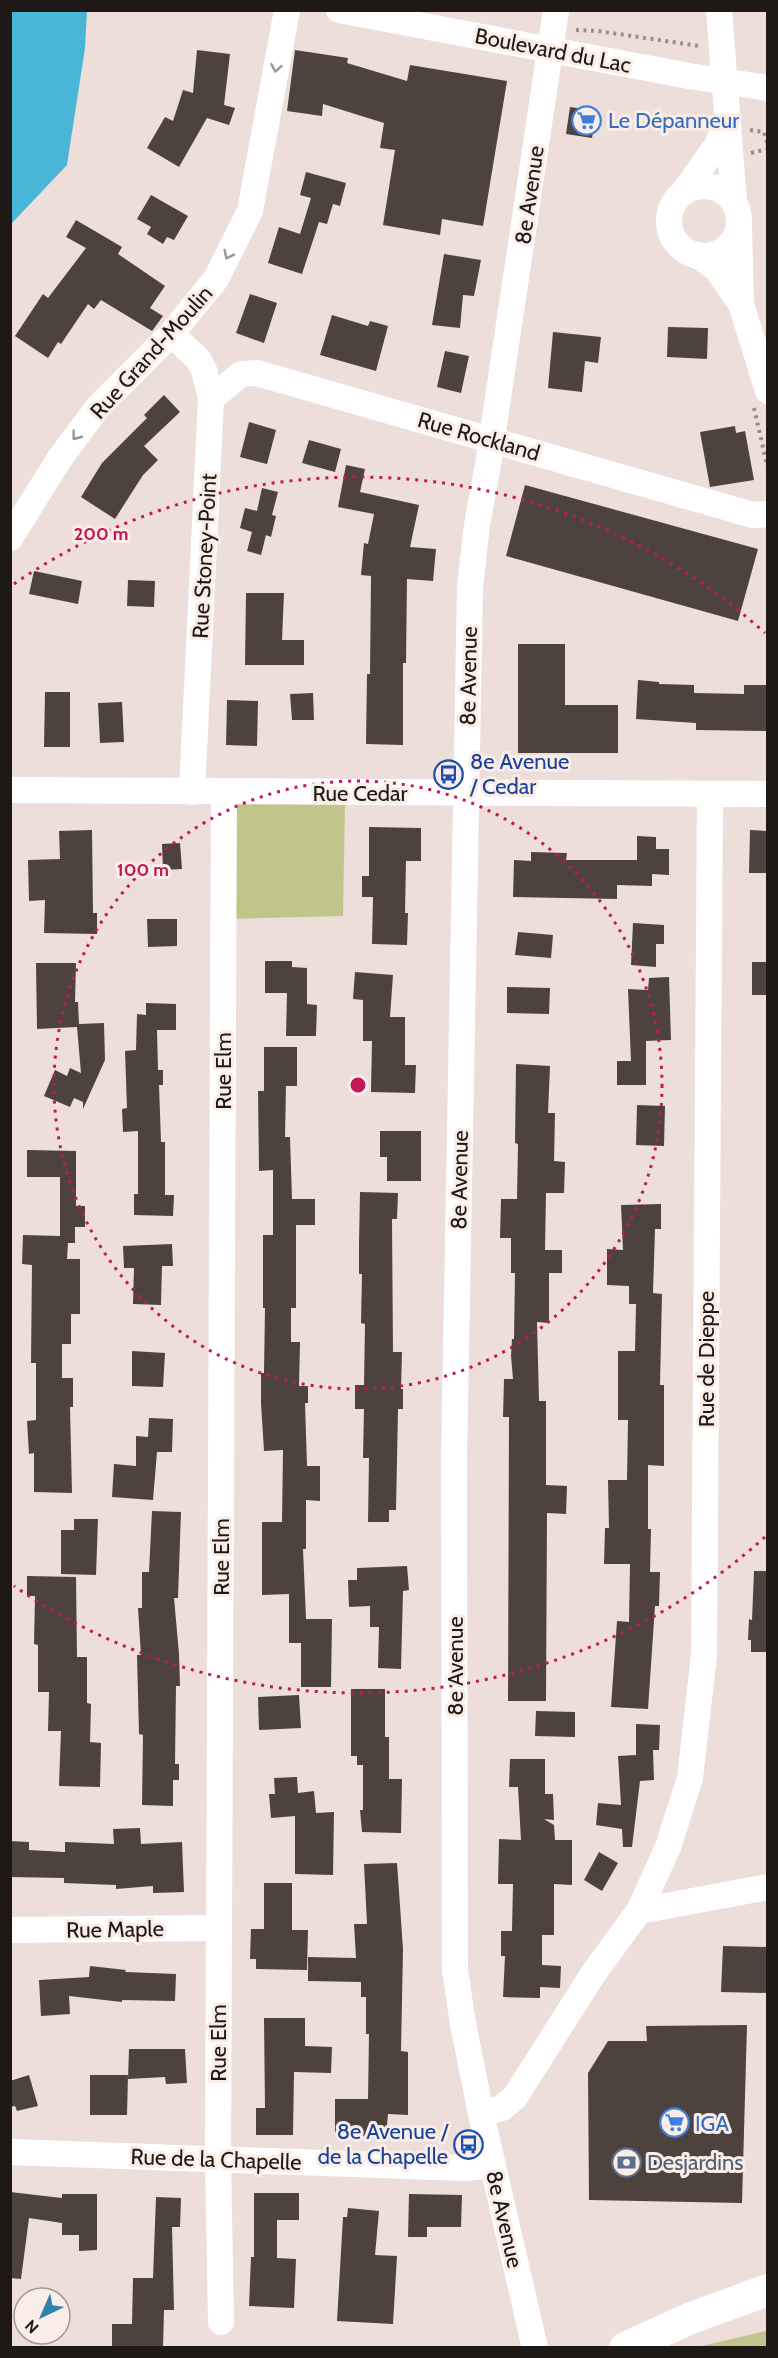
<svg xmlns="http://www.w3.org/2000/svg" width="778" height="2358" viewBox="0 0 778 2358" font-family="Cabin,sans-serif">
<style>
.green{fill:#c2c58b}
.water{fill:#49b5d7}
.building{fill:#4e423e}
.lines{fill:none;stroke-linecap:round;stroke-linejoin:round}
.path{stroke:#978d89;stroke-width:4;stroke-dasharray:3 4.5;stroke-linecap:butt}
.minor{stroke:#fff;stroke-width:26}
.major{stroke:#fff;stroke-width:32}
.oneway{stroke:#9a9897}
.ring{fill:none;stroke:#c2185b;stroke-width:3;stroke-dasharray:3 6}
.labels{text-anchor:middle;stroke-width:6;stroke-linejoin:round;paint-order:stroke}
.street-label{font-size:22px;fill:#1e1917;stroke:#faece6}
.shop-label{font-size:22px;fill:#366cbe;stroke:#faece6;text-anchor:start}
.transit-label{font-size:22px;fill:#164399;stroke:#faece6;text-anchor:start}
.service-label{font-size:22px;fill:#4e5e75;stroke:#faece6;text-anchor:start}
.centre{fill:#c2185b;stroke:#faece6;stroke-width:3}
.ring-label{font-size:18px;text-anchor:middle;font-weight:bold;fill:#c2185b;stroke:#faece6;stroke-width:6;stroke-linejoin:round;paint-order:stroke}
</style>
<rect width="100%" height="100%" fill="#edded9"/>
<path class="green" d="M230,799l115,5 -2,112 -114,3z
M766,2331l1,16h-70z"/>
<path class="water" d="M11,10l76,1 -2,37 -18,117 -56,59z"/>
<path class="building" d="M197,50l33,4 -6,51 11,3 -6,17 -22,-7 -28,49 -32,-19 18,-31 8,4 10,-31 10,3z
M295,50l53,8 -1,5 60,18 3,-16 97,16 -24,145 -41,-7 -2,16 -57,-10 12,-75 -15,-2 4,-25 -61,-19 -1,12 -35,-5z
M570,107l26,4 -4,27 -26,-4z
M306,172l40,11 -6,23 -7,-2 -6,20 -8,-2 -17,52 -34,-11 11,-36 21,7 11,-36 -11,-3z
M151,195l37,21 -14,24 -7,-3 -4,7 -16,-10 4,-7 -14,-8z
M76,220l46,27 -4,7 47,32 -15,22 13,8 -11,15 -51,-31 -7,9 -6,-5 -27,40 -3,-2 -10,16 -33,-22 28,-42 5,4 38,-50 -20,-11z
M444,254l37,6 -7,36 -11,-1 -3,33 -28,-3z
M250,294l27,9 -13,40 -28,-10z
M332,315l36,11 2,-5 18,5 -12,45 -56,-16z
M668,327l40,1 -1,31 -40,-2z
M553,332l48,5 -3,26 -13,-2 -3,31 -34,-4z
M445,351l24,5 -8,37 -24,-6z
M164,395l16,17 -36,34 14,14 -15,15 -28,44 -34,-22 21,-34 45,-45 -3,-3z
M249,422l27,8 -9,34 -27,-7z
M735,426l1,7 9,-2 9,49 -44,7 -10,-55z
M309,440l32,9 -6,23 -33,-9z
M346,465l19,4 -5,23 59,13 -9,42 26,2 -3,32 -26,-2 -1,84h-3v82l-37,-1 1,-70h3l1,-98 -10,-1 3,-32 4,1 6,-30 -36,-7z
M525,485l233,64 -20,72 -232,-65z
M262,488l16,4 -6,23 4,1 -5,21 -5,-2 -5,20 -14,-4 5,-19 -12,-4 5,-20 12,3z
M34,571l48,10 -4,23 -49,-10z
M128,580l27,1 -1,26 -27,-1z
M246,593h38l-2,47h22v25h-59z
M518,644h47v61h53v48h-100z
M638,680l21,2v2l35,1v8l50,1v-9h24v46l-72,-1v-7l-60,-4z
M45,692h25v55h-26z
M313,693l1,27h-22l-2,-26z
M227,700l31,1 -1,45 -31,-1z
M122,702l2,40 -24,1 -2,-40z
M369,827l52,1v33h-15l-1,52h3l-1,32 -35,-1 1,-47h-11v-21h7z
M92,830l1,83h4v21l-53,-1 1,-33 -16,1 -1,-41 32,-1 -1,-28z
M750,830l18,1v42h-19z
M637,836l19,1v12h13v26l-17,-1v12l-35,-1v14l-104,-2 1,-37 17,1v-9l36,1 -1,7h71z
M180,843l2,26 -19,1 -1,-26z
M147,919h30v27l-29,1z
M633,923l31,2v19h-8v23l-25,-2z
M518,932l35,3 -2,23 -36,-3z
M265,961h27v6l15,1v36l10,1 -1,31h-30l1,-43h-22z
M752,962h16v33h-16z
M36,963h40l-1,39h3l1,22 25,-1 1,37 -22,49v-7l-9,-4 -4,9 -26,-11 11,-26 12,6 3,-8 11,5 -4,-46 -40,2z
M355,972l38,3 -3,42h15v48h11l-1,28 -44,-1 1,-51h-9v-41l-10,-1z
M669,977l2,63 -25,1v44h-29v-24h14l-3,-72 20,1 1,-12z
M507,987l43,1 -1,26 -42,-1z
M146,1003l30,1v26h-19l1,40h5v15h-4l2,57h4v53h9l-1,21 -39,-1v-21h4v-63l-15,1 -1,-23 5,-1 -2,-57 11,-1 1,-36 9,1z
M264,1047h33v39h-11l-1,51h5l2,62h23v26h-19v83h-5v34h9l-1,44h9v17h-3l2,63h13v35l-14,-1v49h-3l3,70h26l-1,68h-30v-44h-12v-49l-27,1v-73h20l1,-72 -19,1 -3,-48v-30h3l1,-65h-2v-73h10v-65l-14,1 -1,-80h6z
M516,1064l34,2 -2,47h7l-1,48 11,1 -1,31h-18l-1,57h17v23h-13v50l-12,-1 2,79h7v84l21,1 -1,28 -19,-1 -1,188h-38l1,-284h-6l1,-38h9l-2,-23 1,-17h2l1,-66h-4v-35h-11l1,-39h16l1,-55 -3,-1z
M637,1105l28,1 -1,40 -28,-1z
M380,1131h41v50h-34v-24h-7z
M27,1150l49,1v55h9v21h-10v16h-7l-1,16h13v55h-9v30h-9v34h11v29h-3l2,86 -38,-1v-39l-5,1 -2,-33 9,-1v-57h-5l1,-98 -10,-1 1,-29 37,1v-59h-33z
M360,1192l38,1 -1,26h-5l1,133h9l-1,37h2v20h-5l-2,101h-7v12h-21l1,-64h-6l1,-49h-9v-24h9l1,-61 -4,-1 1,-49h-3v-30z
M661,1204v25h-6l-2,64 9,1 -2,91h4v81l-16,-1v64h3l-1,43h10l-1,34h-4l-7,103 -37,-2 6,-86 12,1 1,-58h-26l1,-36h4l-1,-48h19l1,-60h-10v-69h17l1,-47h-7v-18l-22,-1v-36l16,1 -2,-45z
M172,1244l1,22h-11l-1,39 -28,-1 1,-36h-10l-1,-22z
M132,1351l33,2 -2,34 -31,-1z
M149,1418l24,1 -1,33h-15l-4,48 -41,-3 2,-33 22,2v-30l12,1z
M152,1511l29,1 -3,86h-4l5,56 1,32h-4l-1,78h4v16h-6v26l-31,-1 1,-70 -4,-1 -2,-79h4l-3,-47h4v-36h7z
M74,1519h24l-2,56 -35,-1v-44h13z
M407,1566l2,24 -6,1 -2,78 -23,-1 1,-41h-9v-21l-21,1 -1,-27h9v-12z
M754,1571h14v81h-17v-12h-3l1,-21 3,1z
M27,1576l49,1 1,80h10v46l4,1 -1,38 11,1 -1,44 -41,-1 2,-55h-13l1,-39h-11v-47l-4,-1 1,-48h-8z
M351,1689h34v48h4v42h13l-1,54 -39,-1 -2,-22h3v-45h-6v-9h-6z
M299,1695l2,33 -42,2 -1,-33z
M536,1711l39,1v25l-40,-1z
M636,1724l24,1 -1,25h-6l1,30 -14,1 -8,66h-9l-1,-18 -26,-4 2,-22 23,2 -3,-49 18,-1z
M510,1759h35v35h8l1,26 -10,-1 10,6 1,15h17v45l-18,-1v51h-12v30l19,1 -1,22 -20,-1v11l-37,-1 2,-41h-4v-25h11l1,-47h-15l1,-45 22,1 -3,-53h-9z
M297,1777l1,16 16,-2 2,22 18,-1 -1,63 -38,-1v-58l-24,2 -2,-24h6l-1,-16z
M140,1828l1,16 41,-2 2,50 -31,1v-7l-37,3v-4l-52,-2v-5l-54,-1v-36l19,1v8l36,2v-10l49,2 -1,-15z
M599,1852l19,11 -16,28 -18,-11z
M397,1863l6,86 -2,102 7,1v63l-20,-1 -2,22 -51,-1v-36h33l1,-65h-3v-37h-5v-15l-53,-1v-24l48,1 -2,-34h13l-3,-60z
M264,1883h28v47h16l-1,40 -51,-1v-10h-6l1,-30h13z
M723,1946l45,1v46l-47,-1z
M90,1966l36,4 -1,2 51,2 -1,27 -53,-1v2l-53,-6 1,18 -29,2 -2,-36 50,-3z
M264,2018h41v28l27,1 -1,26 -37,-1 -1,63h-37v-27h9z
M747,2025l-5,178 -153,-3 -1,-127 20,-32h39l-1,-15z
M129,2049h56l2,34 -21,1 -1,-7 -37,2z
M29,2075l9,31 -21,5 -2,-5 -5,1v-26z
M90,2075h38l-1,40h-37z
M10,2192l52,6v-4h35v56l-18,1v-16h-17v-12l-33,-5 -8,61 -11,-1z
M254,2193h45v27h-22v38l19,1 -2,49 -45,-2 2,-49h3z
M409,2194l53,1 -1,32h-34v10h-19z
M156,2197l25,1 -1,29h-8l2,83h-10l-1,38h-51v-24h20l1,-46h20z
M348,2208l31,3 -4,44 22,1 -4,68 -56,-3 6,-104h4z"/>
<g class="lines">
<path class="path" d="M576,30l22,1 101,15
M750,130l14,2 4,14
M751,153l17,-4
M754,408l14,61"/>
<path class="minor" d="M339,10l350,66 79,12
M719,10l15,192
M669 221a35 35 0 1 1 70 0a35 35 0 1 1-70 0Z
M683,193l34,-48 10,-24
M739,227l2,77
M697,255l19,13 25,36 27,87
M171,334l27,25 6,11 7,29 -19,393
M211,399l30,-25 16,-1 496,142 15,-1
M10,538l50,-80 38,-51 73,-73 45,-55 34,-68 37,-201
M10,790l758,4
M639,1911l129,-24
M10,1930l209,-2
M481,2114l21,-6 13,-11 78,-123 46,-63 29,-64 22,-69 14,-123 6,-859
M10,2152l455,16 27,-3
M221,2322l-3,-163 6,-1367
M535,2348l-54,-234 -18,-90 -8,-54 -1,-511 16,-872 7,-62 11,-60 68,-455"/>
<path class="major" d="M625,2348l66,-30 77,-28"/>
</g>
<defs><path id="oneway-chevron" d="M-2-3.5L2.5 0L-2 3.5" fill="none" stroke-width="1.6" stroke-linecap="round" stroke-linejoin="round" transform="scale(1.5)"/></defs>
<g class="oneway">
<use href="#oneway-chevron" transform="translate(276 68) rotate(100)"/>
<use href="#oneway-chevron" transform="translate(228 255) rotate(116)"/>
<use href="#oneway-chevron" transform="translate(76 436) rotate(127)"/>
</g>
<g class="ring">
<circle cx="358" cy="1085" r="304"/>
<path d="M765 1537A608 608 0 0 1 14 1586M14 584A608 608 0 0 1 765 633"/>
</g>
<defs>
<symbol id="supermarket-ring" viewBox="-11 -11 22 22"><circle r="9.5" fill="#faece6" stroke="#3f7fe0" stroke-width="1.5"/><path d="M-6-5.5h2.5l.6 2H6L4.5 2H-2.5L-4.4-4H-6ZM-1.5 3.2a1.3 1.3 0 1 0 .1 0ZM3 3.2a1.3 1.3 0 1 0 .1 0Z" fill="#3f7fe0"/></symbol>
<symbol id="bus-ring" viewBox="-11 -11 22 22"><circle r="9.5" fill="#faece6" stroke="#1a4fb4" stroke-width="1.5"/><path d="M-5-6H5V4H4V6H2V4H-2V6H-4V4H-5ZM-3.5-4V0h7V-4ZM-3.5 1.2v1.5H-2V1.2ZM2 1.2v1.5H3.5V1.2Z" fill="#1a4fb4"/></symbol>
<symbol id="bank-ring" viewBox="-11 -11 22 22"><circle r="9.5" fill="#faece6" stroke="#5c6f8a" stroke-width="1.5"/><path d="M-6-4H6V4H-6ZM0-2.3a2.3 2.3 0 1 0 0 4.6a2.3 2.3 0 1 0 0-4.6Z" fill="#5c6f8a"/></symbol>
</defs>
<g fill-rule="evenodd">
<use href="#supermarket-ring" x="570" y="104" width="33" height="33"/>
<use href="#bus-ring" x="432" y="758" width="33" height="33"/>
<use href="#supermarket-ring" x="658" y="2106" width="33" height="33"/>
<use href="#bus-ring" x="452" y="2128" width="33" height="33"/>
<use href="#bank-ring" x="610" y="2146" width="33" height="33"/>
</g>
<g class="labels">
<g class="street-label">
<text transform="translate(553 50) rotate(11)" y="8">Boulevard du Lac</text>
<text transform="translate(529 195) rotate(-82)" y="8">8e Avenue</text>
<text transform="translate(151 352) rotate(-48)" y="8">Rue Grand-Moulin</text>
<text transform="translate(479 436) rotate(16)" y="8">Rue Rockland</text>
<text transform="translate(204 556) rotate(-87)" y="8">Rue Stoney-Point</text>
<text transform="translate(468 676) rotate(-89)" y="8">8e Avenue</text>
<text x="360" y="801">Rue Cedar</text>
<text transform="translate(223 1071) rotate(-90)" y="8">Rue Elm</text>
<text transform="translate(459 1180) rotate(-89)" y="8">8e Avenue</text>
<text transform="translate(706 1359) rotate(-90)" y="8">Rue de Dieppe</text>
<text transform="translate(221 1557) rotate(-90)" y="8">Rue Elm</text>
<text transform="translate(455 1666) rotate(-90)" y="8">8e Avenue</text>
<text transform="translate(115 1929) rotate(-1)" y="8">Rue Maple</text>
<text transform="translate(218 2043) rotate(-90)" y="8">Rue Elm</text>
<text transform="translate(216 2159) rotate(2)" y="8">Rue de la Chapelle</text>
<text transform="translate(505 2219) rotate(77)" y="8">8e Avenue</text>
</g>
<g class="shop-label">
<text x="608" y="128">Le Dépanneur</text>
<text x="695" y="2131">IGA</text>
</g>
<g class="transit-label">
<text x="470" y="769">8e Avenue<tspan x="470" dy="25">/ Cedar</tspan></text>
<text x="448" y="2139" text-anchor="end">8e Avenue /<tspan x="448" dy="25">de la Chapelle</tspan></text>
</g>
<g class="service-label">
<text x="647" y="2170">Desjardins</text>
</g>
</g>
<circle cx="358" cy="1085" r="9" class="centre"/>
<g class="ring-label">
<text x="101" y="540">200 m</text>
<text x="143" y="876">100 m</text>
</g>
<rect width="778" height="2358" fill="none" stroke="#1e1917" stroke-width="24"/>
<g transform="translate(42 2316) rotate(224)"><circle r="28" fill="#faece6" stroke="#a29893" stroke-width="1.5"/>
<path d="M0-4.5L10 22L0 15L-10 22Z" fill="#2f81b2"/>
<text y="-9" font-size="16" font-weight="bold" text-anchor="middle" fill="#1e1917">N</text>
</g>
</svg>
